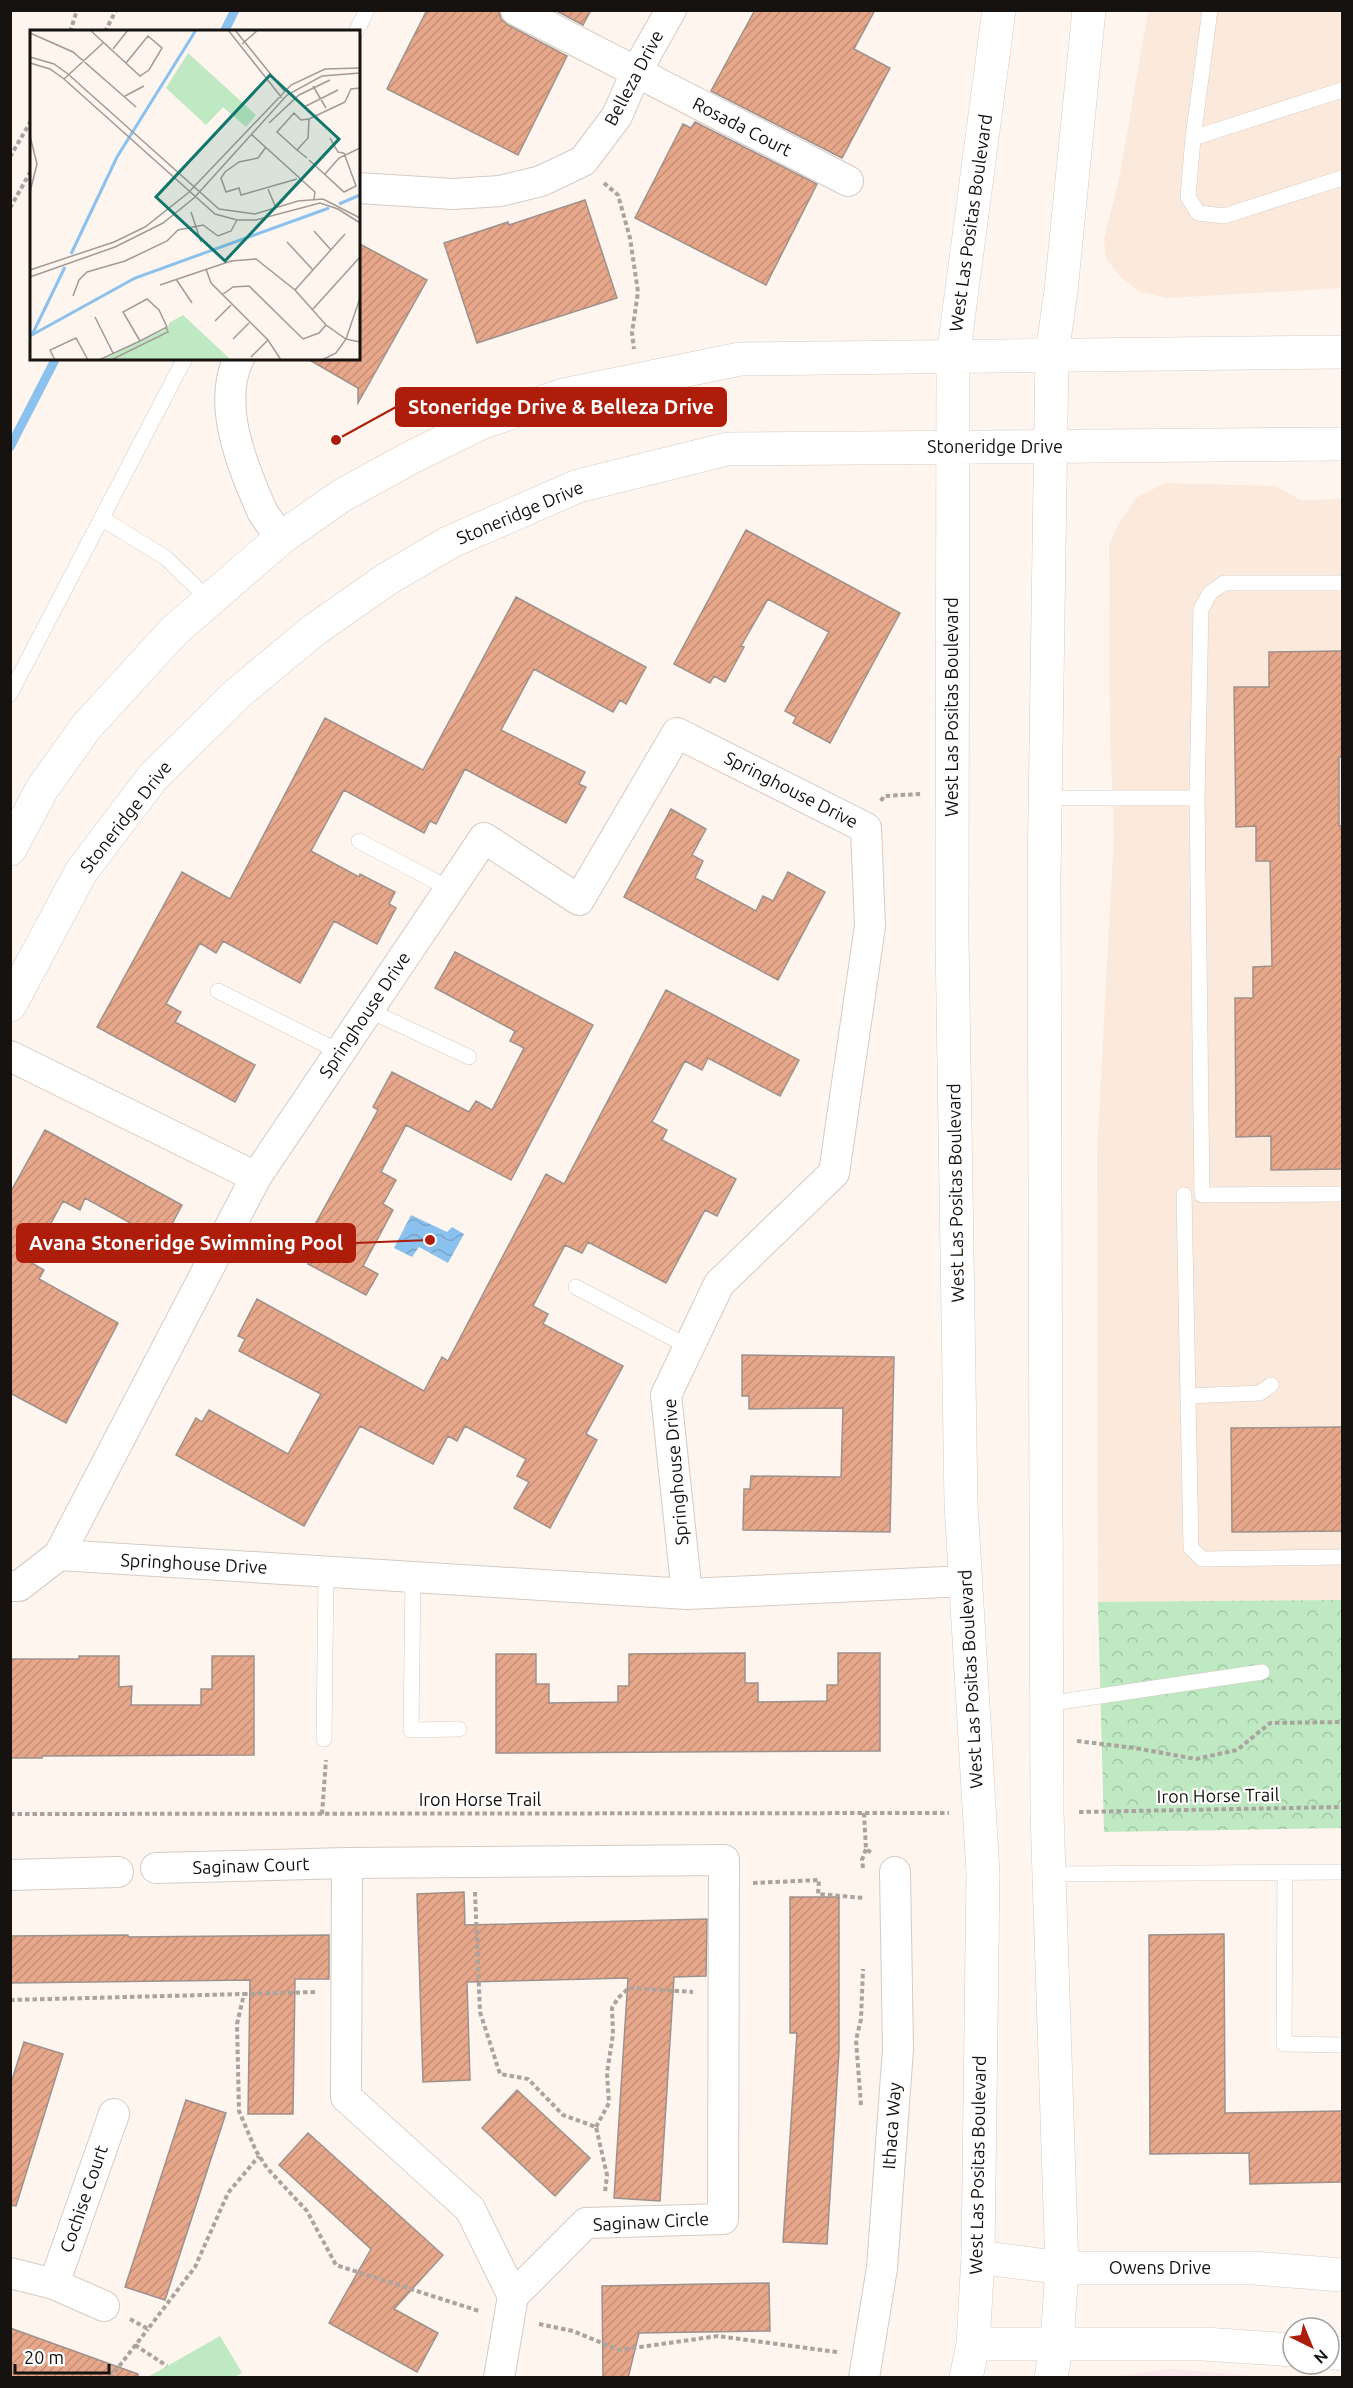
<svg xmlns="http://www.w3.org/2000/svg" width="1353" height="2388" viewBox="0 0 1353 2388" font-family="Ubuntu,sans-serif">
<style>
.built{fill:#fbe9db}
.medical{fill:#fce7ec}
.park{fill:url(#park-crowns)}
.pitch{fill:#bee9c2}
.water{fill:url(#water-waves)}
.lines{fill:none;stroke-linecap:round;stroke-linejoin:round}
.stream{stroke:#8ac1ee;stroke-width:9}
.building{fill:url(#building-hatch);stroke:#9e918c;stroke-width:1.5}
.service-casing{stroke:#d6cbc3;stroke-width:16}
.minor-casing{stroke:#d6cbc3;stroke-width:32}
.tertiary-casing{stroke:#d6cbc3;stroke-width:34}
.secondary-casing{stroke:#d6cbc3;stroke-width:34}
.path{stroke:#aaa39e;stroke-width:4;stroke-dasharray:4.5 3;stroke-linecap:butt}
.service{stroke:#fff;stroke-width:15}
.minor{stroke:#fff;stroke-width:30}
.tertiary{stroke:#fff;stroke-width:33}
.secondary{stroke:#fff;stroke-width:33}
.labels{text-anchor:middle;stroke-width:4.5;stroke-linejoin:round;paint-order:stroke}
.street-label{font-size:18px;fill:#15120f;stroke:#fff}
.inset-river{fill:none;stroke:#8ac1ee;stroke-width:3}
.inset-road{fill:none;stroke:#a19a95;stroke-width:1.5}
.view{fill:#0f766e;fill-opacity:0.15;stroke:#0f766e;stroke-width:3}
.inset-edge{fill:none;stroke:#15120f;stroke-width:3}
.leader{fill:none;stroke:#ad1d0a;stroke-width:2}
.callout-dot{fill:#ad1d0a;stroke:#fff;stroke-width:2}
.callout{fill:#ad1d0a;stroke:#ad1d0a;stroke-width:2}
.callout-label{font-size:20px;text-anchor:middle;font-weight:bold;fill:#fff}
</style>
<defs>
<pattern id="park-crowns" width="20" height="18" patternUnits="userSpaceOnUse" patternTransform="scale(1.5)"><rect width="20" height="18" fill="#bee9c2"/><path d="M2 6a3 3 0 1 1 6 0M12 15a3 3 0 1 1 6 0" fill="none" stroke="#a2c7a6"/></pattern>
<pattern id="water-waves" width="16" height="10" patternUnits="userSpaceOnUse" patternTransform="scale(1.5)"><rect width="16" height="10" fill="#8ac1ee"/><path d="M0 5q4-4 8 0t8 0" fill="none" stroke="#76a5cb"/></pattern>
<pattern id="building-hatch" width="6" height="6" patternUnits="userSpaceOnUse" patternTransform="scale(1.5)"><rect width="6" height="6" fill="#e7a78a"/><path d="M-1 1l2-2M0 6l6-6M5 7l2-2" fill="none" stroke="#c58f76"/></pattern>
</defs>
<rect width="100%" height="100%" fill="#fef5ee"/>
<path class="built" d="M1148,11h194v277l-174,10 -28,-6 -19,-15 -15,-18 -2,-20 15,-59z
M1165,483l111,3 24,14 42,-1v1101l-244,2 -1,-449 17,-319 -4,-98 -1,-191 10,-21 17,-26z"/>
<path class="medical" d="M1170,2369l98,8h-155z"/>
<path class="park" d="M1342,1600v228l-238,4 -6,-230z"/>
<path class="pitch" d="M220,2336l22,37 -8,4h-86z"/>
<path class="water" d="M411,1215l36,17 5,-5 12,7 -16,29 -29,-16 -7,10 -18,-9z"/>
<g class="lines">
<path class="stream" d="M224,32l11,-22
M10,447l46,-89"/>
</g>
<path class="building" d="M427,10h72l2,9 7,6 59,31 -49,99 -131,-66z
M555,10h36l-8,15z
M755,10h120l-21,39 36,19 -48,90 -131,-67z
M695,122l122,62 -51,101 -131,-67 48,-94 8,4z
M585,200l32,98 -140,45 -33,-100 64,-21 1,3z
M358,243l69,37 -69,123v-15l-52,-30h52z
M746,530l154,83 -70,130 -37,-20 3,-6 -11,-6 44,-79 -61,-33 -27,47 3,1 -19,35 -11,-6 -4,7 -36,-19z
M516,597l130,70 -20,37 -6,-4 -7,12 -79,-43 -33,61 84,42 -6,12 7,3 -20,36 -101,-54 -29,55 -6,-3 -6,12 -80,-43 -33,61 48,26 1,-3 35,18 -6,12 7,4 -19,36 -43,-23 -34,62 -77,-42 -7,12 -16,-10 -34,61 15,8 -6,10 80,43 -20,37 -138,-75 85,-155 48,27 95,-181 98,52z
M1342,651v106h-3v69h3v343l-71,1v-34l-35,1 -1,-139h18v-31l19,-1 -2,-105h-14v-35l-20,1 -2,-140h35v-35z
M671,809l35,20 -14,26 11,6 -8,17 61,33 7,-15 10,5 15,-29 37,20 -47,88 -154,-83z
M455,952l138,73 -82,155 -105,-55 -25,47 15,8 -13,24 10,6 -30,56 15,8 -12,21 -58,-31 9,-17 -11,-6 72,-131 -5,-3 19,-35 77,40 7,-11 16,9 32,-62 -14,-7 5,-10 -80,-43z
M666,990l133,70 -19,36 -72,-38 -6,12 -17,-9 -33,61 15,8 -5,10 74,39 -19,37 -12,-6 -39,73 -78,-41 -6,11 -17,-8 -32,61 15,8 -5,10 80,42 -37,68 11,6 -47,88 -36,-20 15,-26 -12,-6 9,-17 -61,-33 -8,15 -9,-5 -15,28 -73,-38 -56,100 -128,-71 20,-37 6,4 7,-12 79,44 33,-60 -82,-43 6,-12 -7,-3 19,-37 167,92 18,-34 6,4 98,-187 18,10z
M45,1130l137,75 -19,36 -78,-43 -5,12 -17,-9 -33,61 14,8 -5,9 79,44 -52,100 -56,-30v-200z
M742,1355l152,2 -4,175 -147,-2 1,-41h6l1,-13 90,1 2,-69 -94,1v-13h-7z
M1342,1427v104l-110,1 -1,-104z
M745,1653v30h13v19l69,-1v-16h11v-32h42v98l-384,2v-99h40v30h13v19l69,-1v-16h11v-32z
M79,1656h40v31l13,-1 -1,19h70v-16h11v-33h42v99l-212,1v2h-32v-99h69z
M464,1892l1,33 242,-6 -1,57 -32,1 -14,224 -46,-3 14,-220 -161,4 3,98 -47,2 -6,-188z
M790,1897h49v154l-12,193 -44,-2 14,-209h-7z
M1224,1934l1,179 117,-2v71l-92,2 -1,-31 -99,1 -1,-219z
M128,1935v2l201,-2v44h-34l-2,135h-45l2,-134 -240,3v-47z
M24,2042l39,12 -47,152 -6,-1v-119z
M517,2090l73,68 -35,38 -73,-68z
M186,2100l40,13 -61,187 -40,-13z
M308,2133l135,122 -49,54 44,24 -21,39 -88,-49 42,-74 -92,-84z
M769,2283l1,48 -131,2 -11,45h-25l-1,-92z
M10,2328l128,46v4h-128z"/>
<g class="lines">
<defs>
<path id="service" d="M1210,10l-17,128 -5,59 10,16 26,3 118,-38
M356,32l11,-22
M1193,138l149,-48
M101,518l65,40 43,42
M1342,583h-118l-14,10 -9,16 -4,189 5,397 140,-1
M10,694l175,-336
M1046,798h151
M359,841l91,48
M218,991l122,61
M368,1010l101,47
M1184,1195l7,353 11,11 140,-2
M576,1287l113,60
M1188,1396l72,-3 11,-8
M413,1578l-2,152 48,-1
M1046,1704l216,-32
M324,1739l2,-167
M1285,1872l-1,172 58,1
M1047,1874l295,-2"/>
<path id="minor" d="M516,10l332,171
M358,188l95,6 47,-3 41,-10 42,-20 34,-45 19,-44 35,-62
M239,358c-23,47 4,109 23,153 5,9 13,18 19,27
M10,1056l246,121
M59,1555l197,-378 228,-339 95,62 98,-167 189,95 4,98 -36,247 -115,111 -53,111 21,199
M10,1586h9l40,-31 628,39 279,-13
M156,1868l191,-5 377,-3 -1,359 -137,4 -73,73 -43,-87 -124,-112 1,-234
M10,1875l108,-3
M10,2273l44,11 50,22
M54,2284l60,-170
M499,2378l14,-82
M864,2378l18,-110 16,-219 -3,-177"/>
<path id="tertiary" d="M978,2257l84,11h191l89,7
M973,2344h231l89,6
M1329,2352l13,2"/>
<path id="secondary" d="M10,849l32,-60 44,-62 88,-96 107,-93 60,-42 67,-37 75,-37 81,-27 176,-36 602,-7
M10,1005l71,-133 72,-95 84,-83 77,-64 73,-51 63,-37 128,-56 149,-37 615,-5
M966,2378l7,-34 5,-87 5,-384 -22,-369 -9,-567 1,-580 46,-347
M1051,2378l6,-35 5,-75 -15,-455 -3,-936 8,-523 9,-63 28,-281"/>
</defs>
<use href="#service" class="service-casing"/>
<use href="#minor" class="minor-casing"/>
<use href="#tertiary" class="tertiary-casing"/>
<use href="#secondary" class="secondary-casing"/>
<path class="path" d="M70,32l7,-22
M105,32l11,-22
M10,157l22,-38
M604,183l14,12 12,43 8,54 -6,41 2,16
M10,208l22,-39
M881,801l3,-5 37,-2
M1077,1741l58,7 61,11 41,-9 33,-27 72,-1
M1079,1812l263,-5
M864,1813l2,36 7,5
M10,1814l939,-1
M322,1814l4,-54
M863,1868l-1,-8 4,-11
M753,1883l66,-3 -1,14 46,4
M475,1892l5,120 20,62 28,5 35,36 33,12 11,48 -2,17
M315,1992l-71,2 -7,30 2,87 17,40 11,17 40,43 29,54 143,46
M10,2000l234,-6
M861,2105l-5,-65 5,-21 2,-50
M596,2127l13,-24 -2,-30 6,-39 -1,-26 6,-10 11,-10 64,4
M130,2319l18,10 47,-62 33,-74 31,-37
M539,2324l34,7 46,19 99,-14 119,16
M135,2345l32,21
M110,2378l38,-49"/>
<use href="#service" class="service"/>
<use href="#minor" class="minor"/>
<use href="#tertiary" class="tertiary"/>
<use href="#secondary" class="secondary"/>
</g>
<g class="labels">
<g class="street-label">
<text transform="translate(634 78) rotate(-62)" y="6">Belleza Drive</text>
<text transform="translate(742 127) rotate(27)" y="6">Rosada Court</text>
<text transform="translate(971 223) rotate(-82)" y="6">West Las Positas Boulevard</text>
<text x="995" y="453">Stoneridge Drive</text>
<text transform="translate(520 513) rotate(-23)" y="6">Stoneridge Drive</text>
<text transform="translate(952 707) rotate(-90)" y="6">West Las Positas Boulevard</text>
<text transform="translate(791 790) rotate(27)" y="6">Springhouse Drive</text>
<text transform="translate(126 817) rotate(-52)" y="6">Stoneridge Drive</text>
<text transform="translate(365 1015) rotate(-56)" y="6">Springhouse Drive</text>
<text transform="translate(956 1193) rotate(-91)" y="6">West Las Positas Boulevard</text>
<text transform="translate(676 1472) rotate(-95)" y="6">Springhouse Drive</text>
<text transform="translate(194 1564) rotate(3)" y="6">Springhouse Drive</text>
<text transform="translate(971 1679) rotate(-93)" y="6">West Las Positas Boulevard</text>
<text transform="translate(1218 1796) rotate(-1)" y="6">Iron Horse Trail</text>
<text x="480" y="1806">Iron Horse Trail</text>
<text transform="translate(251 1866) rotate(-2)" y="6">Saginaw Court</text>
<text transform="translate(892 2126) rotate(-86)" y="6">Ithaca Way</text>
<text transform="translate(978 2165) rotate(-89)" y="6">West Las Positas Boulevard</text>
<text transform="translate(84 2199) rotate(-71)" y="6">Cochise Court</text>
<text transform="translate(651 2222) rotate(-3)" y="6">Saginaw Circle</text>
<text x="1160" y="2274">Owens Drive</text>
</g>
</g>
<g transform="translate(30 30)">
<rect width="330" height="330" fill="#fef5ee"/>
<path d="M158,23l68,62 -10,12 -23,-20 -17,18 -40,-37zM153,285l48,45h-129l66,-32 1,-5z" fill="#bee9c2"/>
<path d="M173,310l10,12 -10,8h-23z" fill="#bee9c2"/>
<path class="inset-river" d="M309,174l21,-9M41,224l46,-97 79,-127M2,305l33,-68M0,306l105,-58 194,-70"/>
<path class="inset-road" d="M60,0l50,46 9,-6 13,-22 -14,-12 -22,27M198,0l54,68M205,0l50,62M0,3l43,19 63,55M212,14l16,-14M83,19l15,-19M0,27l24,7 14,10 151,135 36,5 43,-13 25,-2 37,19M0,33l20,6 14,10 151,135 22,6h19l64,-17 18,6 22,14M34,49l39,-36M283,56l13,22M95,66l19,-10M315,72l6,-13 9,-1M274,77l34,-17M279,89l36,-17M239,93l30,-28 31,-15M221,104l64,58 -1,7M0,106l7,28 -7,28M300,108l8,14 6,1M236,117l-8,11 -19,4 -14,10 -4,6 5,14 13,-4 2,7 56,-16M267,120l11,-12 1,-19 -8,1 -7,-7 -17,19 20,18 10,8M279,130l35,32 12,-6 -12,-33M295,144l14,-16 21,-10M238,159l8,19M161,182l10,30M284,201l17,19M257,212l26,28M176,239l5,14 57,57 13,20M0,240l84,-28 31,-15 43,-34 103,-108 34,-16 35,-1M0,247l85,-30 48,-24 31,-25 93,-103 35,-19 38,-3M146,249l16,24M130,255l71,-24 25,-2 39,31 31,35 20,14 14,3M265,260l50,-56M192,265l11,-8 16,-1 54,53 16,-6 7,-8M43,266l6,-16 8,-8 38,-11 42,-20 11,-11 25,-5 15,11 13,-5 6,-11M283,279l47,-52M65,287l18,36M185,291l16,-16M203,309l16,-16M221,327l17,-17M25,330l-5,-10 26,-12 12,22M69,330l41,-19 27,-14 -8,-17 -12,-11 -24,13 17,29M81,330l57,-28 -2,-5M292,330l14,-7 10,-14 14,-41"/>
<path class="view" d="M240,45l69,64 -114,122 -69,-64z"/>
<rect width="330" height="330" class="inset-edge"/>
</g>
<path class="leader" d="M336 440L396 407M430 1240L355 1243"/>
<g class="callout-dot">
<circle cx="336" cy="440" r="6"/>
<circle cx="430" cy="1240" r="6"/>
</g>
<g class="callout">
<rect x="396" y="388" width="330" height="38" rx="6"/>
<rect x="17" y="1224" width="338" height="38" rx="6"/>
</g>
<g class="callout-label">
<text x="561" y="414">Stoneridge Drive &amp; Belleza Drive</text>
<text x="186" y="1250">Avana Stoneridge Swimming Pool</text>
</g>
<rect width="1353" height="2388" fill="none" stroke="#15120f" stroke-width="24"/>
<g transform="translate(1311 2346) rotate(137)"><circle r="28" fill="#ffffff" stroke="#a1a09f" stroke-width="1.5"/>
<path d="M0-4.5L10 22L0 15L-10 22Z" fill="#ad1d0a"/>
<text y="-9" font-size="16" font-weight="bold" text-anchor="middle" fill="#15120f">N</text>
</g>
<path d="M15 2364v9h94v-9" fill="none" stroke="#15120f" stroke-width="3"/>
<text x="24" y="2364" font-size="18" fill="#15120f" stroke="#ffffff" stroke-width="4.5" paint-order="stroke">20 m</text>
</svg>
